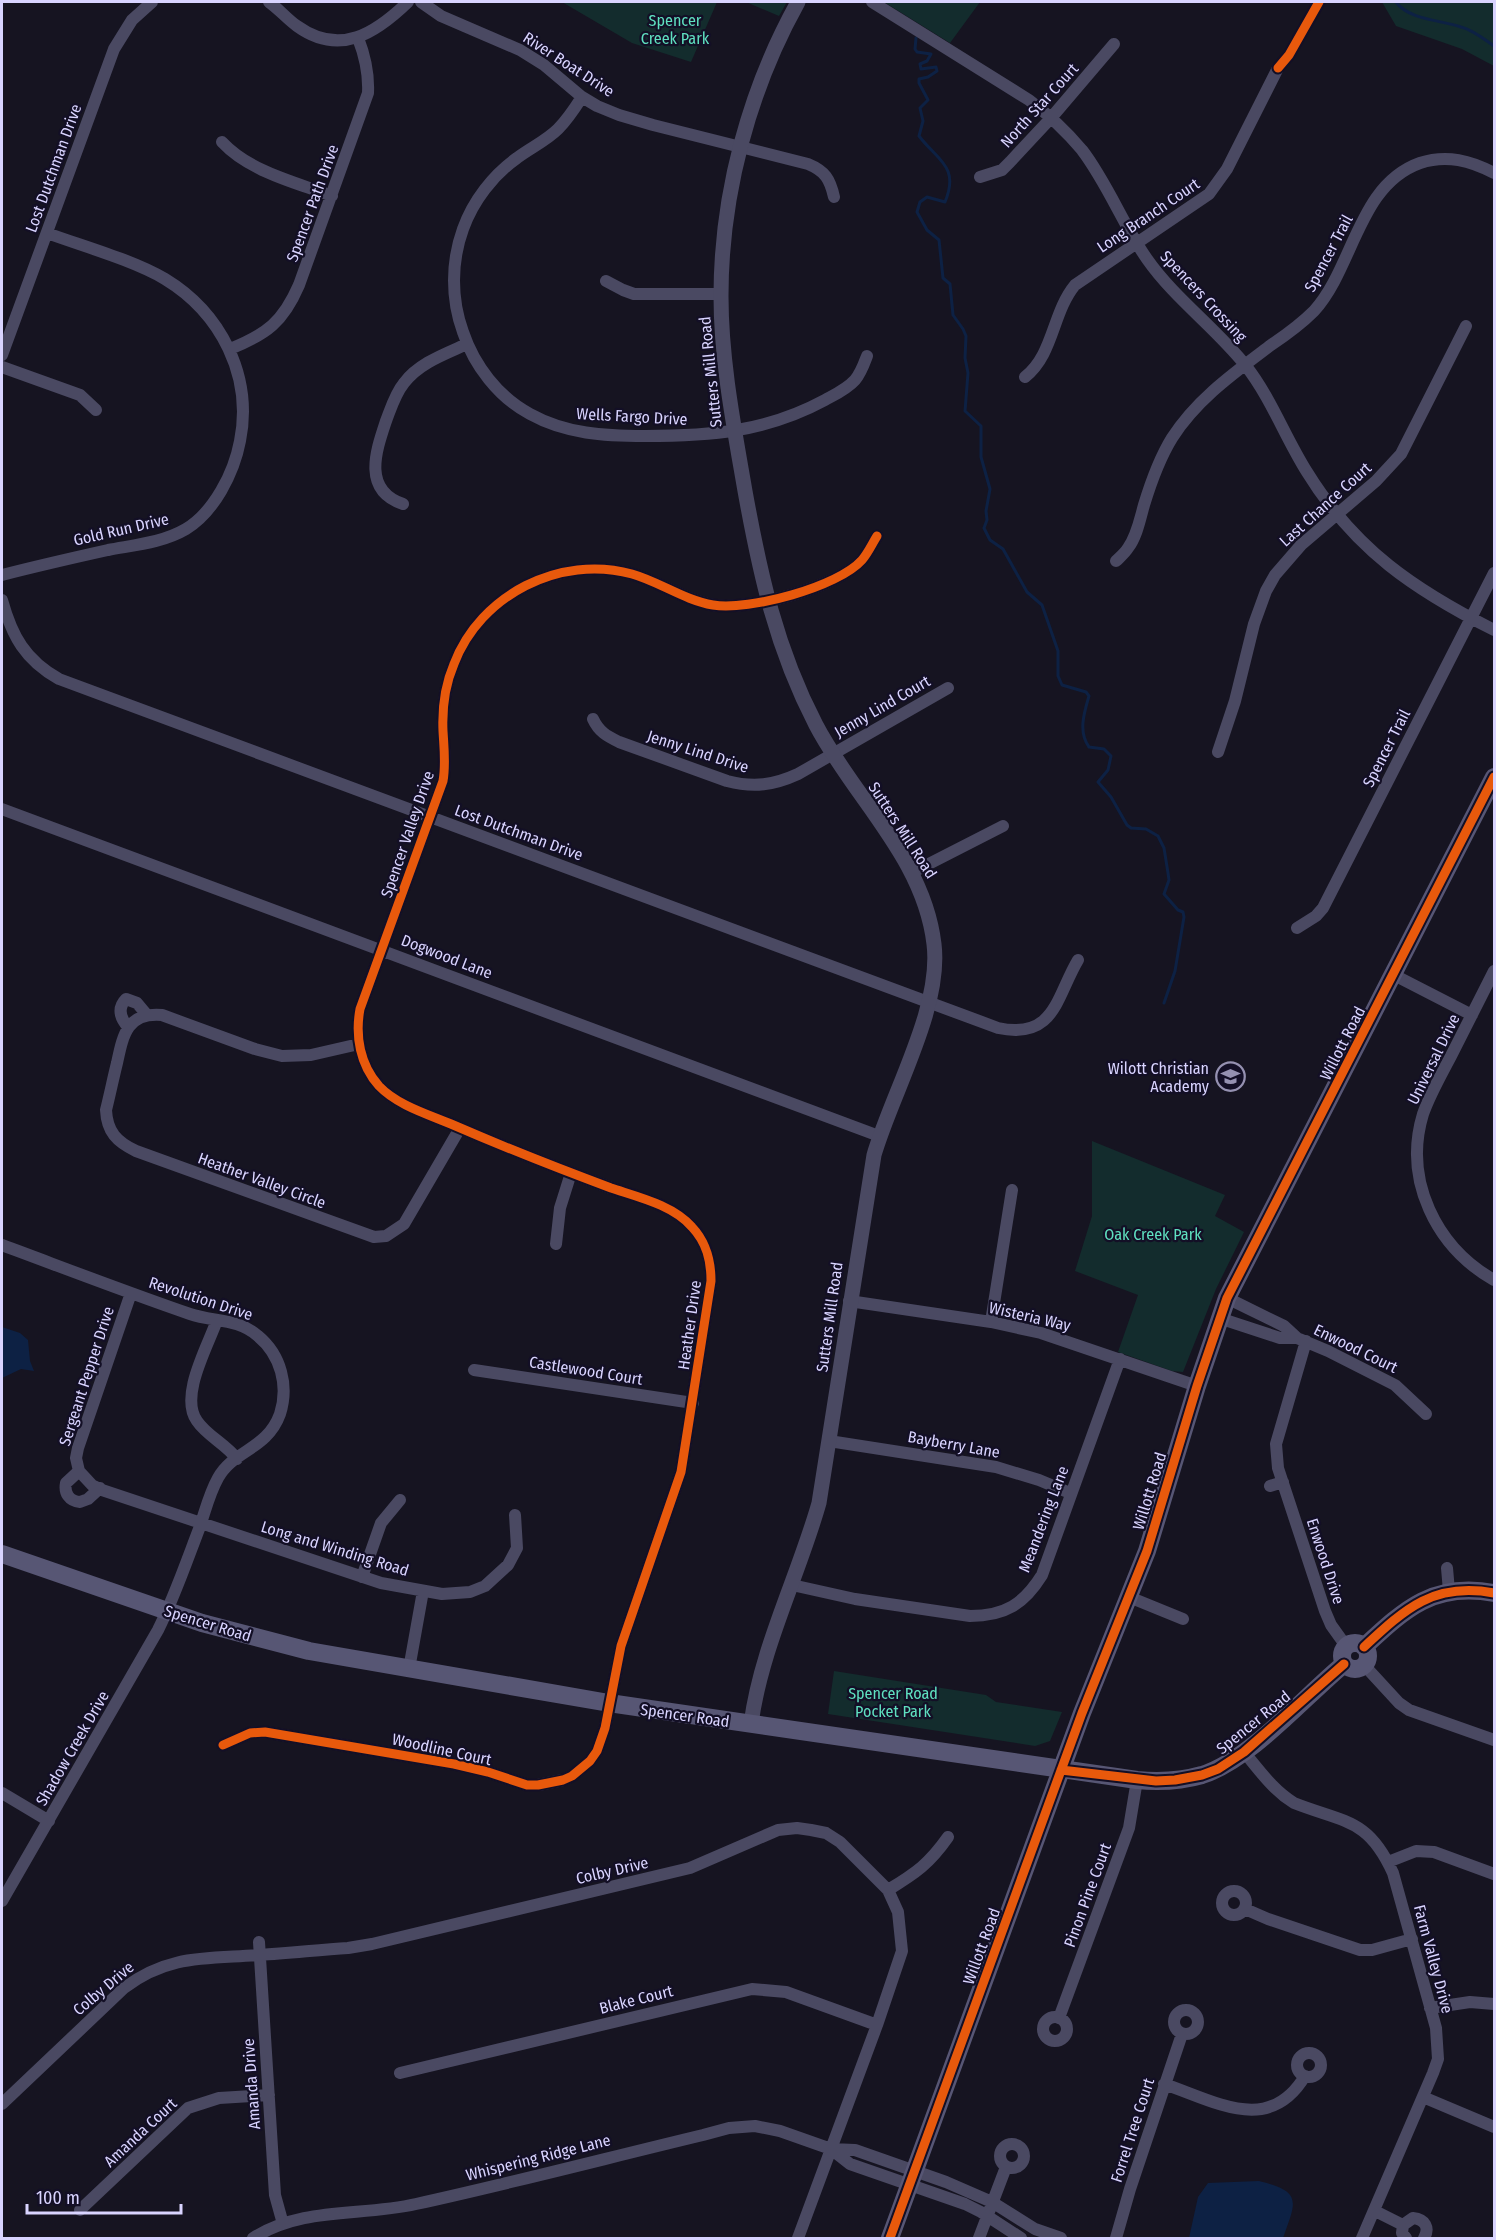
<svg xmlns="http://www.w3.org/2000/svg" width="1496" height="2240" viewBox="0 0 1496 2240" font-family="'Fira Sans Condensed',sans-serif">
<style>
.green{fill:#132c2d}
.water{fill:#0d2144}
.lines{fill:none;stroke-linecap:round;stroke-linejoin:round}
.stream{stroke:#0d2144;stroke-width:3}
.minor{stroke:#4a4962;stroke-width:12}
.tertiary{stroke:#4a4962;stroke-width:15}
.secondary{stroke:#575674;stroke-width:18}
.cycleway-casing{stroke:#130f26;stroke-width:13}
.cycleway{stroke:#e8590c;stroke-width:9}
.labels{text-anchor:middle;stroke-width:4.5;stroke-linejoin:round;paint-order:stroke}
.park-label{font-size:16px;fill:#5fe0c0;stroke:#130f26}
.street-label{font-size:16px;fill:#d9d4ff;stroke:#130f26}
.poi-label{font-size:16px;fill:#d9d4ff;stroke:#130f26;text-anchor:end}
</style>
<rect width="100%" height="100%" fill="#161421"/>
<path class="green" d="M562,2h155l-26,60 -59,-19z
M746,2h41l-8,14z
M884,2h96l-30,41z
M1382,2h112v64l-32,-17 -66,-23z
M1092,1141l133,54 -10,21 29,16 -28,57 -33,83 -11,-1 -54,-19 20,-57 -63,-24 17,-55z
M834,1671l152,24 10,7 66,10 -12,29 -15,5 -207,-32z"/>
<path class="water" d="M2,1327l18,6 8,7 2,21 4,10 -13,-2 -19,9z
M1259,2181c44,11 37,20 24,57h-94l9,-41 10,-14z"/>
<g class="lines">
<path class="stream" d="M1396,2c13,18 45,18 65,25 12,3 23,12 33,19
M916,38l-1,11 2,3 14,2 -4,7 -7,3 1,5 15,-2 1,4 -9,6 -9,2v4l9,17 -8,8 3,13 -4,15c18,24 41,30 26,66l-18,-5 -7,5 -3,10 10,18 12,10 4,38 7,6 3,31 10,14 3,7 -1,22 3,15 -3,38 16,15v31l9,32 -4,22 1,9 -3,8 6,12 13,9 24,43 15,13 16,46v25l4,9 24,7 3,4c-5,17 -11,36 0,51l15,2 7,7 -3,14 -10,12 13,15 16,28 4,3 15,1 12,7 6,12 4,25 1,7 -5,14 14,16 5,2 1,5 -9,54 -11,32"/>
<path class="minor" d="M269,2c10,7 18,17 28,24 43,31 79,7 111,-24
M421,2l20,14 79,34 24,15 38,32 15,9 22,9 34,10 155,39c17,7 22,15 26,33
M872,2l157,98c20,15 37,31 53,50 26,34 41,75 65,109 28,40 69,69 99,107 25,32 39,71 61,106 48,78 108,118 187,158
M582,97c-7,11 -15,23 -24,32 -12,12 -28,19 -41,29 -24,17 -44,43 -54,71 -12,33 -12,70 0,103 11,33 35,65 67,82 36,20 75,22 115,22 65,0 121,-4 180,-36 11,-6 22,-11 30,-20 6,-7 9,-16 12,-24
M222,142c28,30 73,40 110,54
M980,177l22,-7 8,-8 41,-44 63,-74
M606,281l17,9 11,4h87
M230,349c37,-15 53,-27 69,-64l69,-192c1,-20 -3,-37 -10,-55
M2,355l112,-306 18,-29 20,-18
M2,367l78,28 16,15
M1025,377c29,-23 27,-64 50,-92l134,-91 18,-25 51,-101
M403,504c-41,-14 -27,-53 -17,-83 5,-13 9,-27 18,-38 15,-20 41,-29 63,-39
M1116,561c4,-4 9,-8 12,-13 9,-12 12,-29 16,-43 7,-23 15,-46 28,-67 25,-39 62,-65 99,-93 15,-10 30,-21 43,-34 40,-44 44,-126 106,-148 27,-9 51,-2 74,10
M2,575c35,-9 70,-17 106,-25 26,-5 54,-7 78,-21 28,-17 48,-56 54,-88 13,-65 -19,-128 -75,-162 -32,-19 -83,-33 -118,-46
M2,600c10,36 23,60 57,79l939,349c57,12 58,-31 80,-68
M593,719c6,13 14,17 26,23l108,39c27,7 47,4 71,-7l150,-86
M1218,752l17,-51 19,-77 12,-33 9,-16 26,-30 75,-64 25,-27 65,-128
M2,809c293,108 584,219 877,327
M913,872l90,-46
M1297,928l19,-12 7,-8 171,-335
M1494,971c-14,28 -29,57 -43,85 -10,19 -21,38 -28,58 -20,66 13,133 71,166
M1394,975l78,40
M128,1027c-8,-9 -11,-19 -2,-28l11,4 10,12
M359,1044l-48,11 -29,1 -27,-7 -93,-34c-35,-3 -39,20 -45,48 -4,16 -7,31 -11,47 1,22 11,32 30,41l238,86 12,-1 18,-12 56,-96
M556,1244l4,-36 11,-35
M2,1245c62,23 124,47 188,69 23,8 48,4 68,22 23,19 31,50 22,78 -13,36 -47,36 -62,64 -9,16 -13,34 -19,51 -13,34 -25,69 -41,101l-156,271
M131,1293l-53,155 -2,10 3,13 13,14 10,5 279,93 61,11 28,-2 15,-6 23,-21 9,-17 -2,-33
M1227,1298l57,28 13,12 31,13 67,34 31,29
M849,1301l142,21 50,11 156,53
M1219,1318l61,20h17
M217,1320c-9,26 -38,76 -20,101 10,15 29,23 40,38
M991,1322l21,-132
M1306,1341l-30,103 2,24 47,143 6,14 15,21
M474,1370l219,33
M829,1441l167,26 43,13 31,13
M79,1471l-13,12c-2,10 3,18 14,19l8,-3 12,-11
M1270,1486l13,-4
M1447,1568l2,23
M362,1577l19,-54 19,-23
M792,1585l63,14 115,17c35,0 54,-12 72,-41l78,-216
M1129,1597l54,22
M1364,1665l35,38 10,7 85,30
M409,1669l14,-78
M223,1745l27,-12 15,-1 189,32 34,8 39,13h11l25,-5 9,-4 18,-15 7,-10 8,-23 16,-82 60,-174 30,-191c0,-20 -4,-38 -19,-54 -19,-22 -54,-30 -81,-39 -54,-20 -107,-41 -160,-64 -24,-10 -54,-19 -72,-38 -19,-21 -24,-50 -19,-77l83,-228c3,-17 1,-32 0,-50 -1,-23 2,-46 11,-67 26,-69 106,-110 178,-90 28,8 52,26 81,31 36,6 125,-18 149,-45 6,-7 10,-16 15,-24
M1244,1752c16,19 29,38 50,51 51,20 74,15 99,70l43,155 2,31 -5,14 -71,165
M2,1793l47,28
M1388,1862l28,-11 18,1 60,22
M888,1890c28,-17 41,-26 60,-53
M1222 1903a12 12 0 1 1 24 0a12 12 0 1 1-24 0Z
M1245,1909l23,10 92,31h12l40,-11
M259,1942l16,253 8,29
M1430,2008l40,-6 24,2
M1174 2022a12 12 0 1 1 24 0a12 12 0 1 1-24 0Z
M1043 2029a12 12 0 1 1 24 0a12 12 0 1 1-24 0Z
M1059,2018l70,-190 8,-48
M1297 2065a12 12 0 1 1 24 0a12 12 0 1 1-24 0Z
M400,2073l352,-84 34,3 91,33
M1164,2084c51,17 105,52 141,-8
M1423,2097l71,30
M2,2104l122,-116c45,-34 83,-29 136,-33 30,-2 59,-5 88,-7l24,-4 318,-76 88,-38 19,-2 14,2 15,3 14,9 48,48 10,22 4,39 -25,74 -79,213
M1000 2156a12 12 0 1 1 24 0a12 12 0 1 1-24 0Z
M831,2149l24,1 91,32 46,20 43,27 26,9
M80,2210l108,-102 31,-10 50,-3
M1375,2211l28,14
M253,2238c52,-32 106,-21 163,-34 96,-21 191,-46 287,-69l26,-7 26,-2 25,5 51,18 19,15 115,40 16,8 40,26
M979,2238l27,-71
M1116,2238l14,-49 52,-155
M1406,2238l-4,-5 1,-8 10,-7c12,1 17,10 11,20"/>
<path class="tertiary" d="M751,1724c10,-76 47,-147 68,-221l55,-348c18,-62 68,-147 60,-211 -10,-86 -80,-146 -118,-219 -40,-77 -56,-151 -71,-234 -11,-64 -24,-130 -24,-195 0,-102 28,-206 77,-294"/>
<path class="secondary" d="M2,1554l200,69 107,28 300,52 528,77c22,2 44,1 65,-5 48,-15 102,-78 142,-111
M1342 1656a13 13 0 1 1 26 0a13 13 0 1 1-26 0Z
M1364,1647c42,-39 70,-65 130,-54
M890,2238l192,-525 65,-162 50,-165 30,-88 267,-521"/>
<defs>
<path id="cycleway" d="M1278,68l11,-13 30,-53
M1364,1647c42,-39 70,-65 130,-54
M223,1745l27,-12 15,-1 189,32 34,8 39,13h11l25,-5 9,-4 18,-15 7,-10 8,-23 16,-82 60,-174 30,-191c0,-20 -4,-38 -19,-54 -19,-22 -54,-30 -81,-39 -54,-20 -107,-41 -160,-64 -24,-10 -54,-19 -72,-38 -19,-21 -24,-50 -19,-77l83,-228c3,-17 1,-32 0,-50 -1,-23 2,-46 11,-67 26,-69 106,-110 178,-90 28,8 52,26 81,31 36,6 125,-18 149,-45 6,-7 10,-16 15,-24
M1061,1770l95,11 19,-1 27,-5 16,-6 26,-17 100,-88
M890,2238l192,-525 65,-162 50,-165 30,-88 267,-521"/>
</defs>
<use href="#cycleway" class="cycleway-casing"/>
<use href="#cycleway" class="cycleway"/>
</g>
<defs>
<symbol id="school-ring" viewBox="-11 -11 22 22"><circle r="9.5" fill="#130f26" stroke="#9591b1" stroke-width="1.5"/><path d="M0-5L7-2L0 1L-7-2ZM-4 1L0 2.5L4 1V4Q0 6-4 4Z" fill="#9591b1"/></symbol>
</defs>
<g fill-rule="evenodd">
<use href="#school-ring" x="1214" y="1060" width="33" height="33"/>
</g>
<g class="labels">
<g class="park-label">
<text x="675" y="26">Spencer<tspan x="675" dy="18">Creek Park</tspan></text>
<text x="1153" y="1240">Oak Creek Park</text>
<text x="893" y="1699">Spencer Road<tspan x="893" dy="18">Pocket Park</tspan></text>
</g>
<g class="street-label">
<text transform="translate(569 64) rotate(33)" y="6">River Boat Drive</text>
<text transform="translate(1039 105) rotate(-48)" y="6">North Star Court</text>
<text transform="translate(53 168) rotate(-70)" y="6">Lost Dutchman Drive</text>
<text transform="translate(312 203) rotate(-70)" y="6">Spencer Path Drive</text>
<text transform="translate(1148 215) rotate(-34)" y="6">Long Branch Court</text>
<text transform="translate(1328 253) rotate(-62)" y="6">Spencer Trail</text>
<text transform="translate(1204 296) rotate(47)" y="6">Spencers Crossing</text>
<text transform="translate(710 372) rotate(-96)" y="6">Sutters Mill Road</text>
<text transform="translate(632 416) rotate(3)" y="6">Wells Fargo Drive</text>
<text transform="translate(1325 504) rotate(-42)" y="6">Last Chance Court</text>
<text transform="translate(121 529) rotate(-13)" y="6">Gold Run Drive</text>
<text transform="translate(882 706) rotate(-30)" y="6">Jenny Lind Court</text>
<text transform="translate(1386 748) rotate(-63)" y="6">Spencer Trail</text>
<text transform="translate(698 751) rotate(18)" y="6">Jenny Lind Drive</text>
<text transform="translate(903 830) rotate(57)" y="6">Sutters Mill Road</text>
<text transform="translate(519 832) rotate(20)" y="6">Lost Dutchman Drive</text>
<text transform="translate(407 834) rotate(-71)" y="6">Spencer Valley Drive</text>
<text transform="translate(447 956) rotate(21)" y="6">Dogwood Lane</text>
<text transform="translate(1342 1043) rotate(-63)" y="6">Willott Road</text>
<text transform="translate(1433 1059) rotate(-64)" y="6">Universal Drive</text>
<text transform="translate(262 1180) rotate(20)" y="6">Heather Valley Circle</text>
<text transform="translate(201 1298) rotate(18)" y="6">Revolution Drive</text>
<text transform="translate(1030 1316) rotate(13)" y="6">Wisteria Way</text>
<text transform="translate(829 1317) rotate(-82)" y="6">Sutters Mill Road</text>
<text transform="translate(689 1325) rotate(-82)" y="6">Heather Drive</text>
<text transform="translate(1356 1348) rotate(26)" y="6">Enwood Court</text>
<text transform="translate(586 1370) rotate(9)" y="6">Castlewood Court</text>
<text transform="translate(86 1376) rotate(-72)" y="6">Sergeant Pepper Drive</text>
<text transform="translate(954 1444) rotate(10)" y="6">Bayberry Lane</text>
<text transform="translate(1149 1491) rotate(-73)" y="6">Willott Road</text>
<text transform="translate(1043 1519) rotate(-69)" y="6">Meandering Lane</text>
<text transform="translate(335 1548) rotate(17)" y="6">Long and Winding Road</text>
<text transform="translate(1326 1561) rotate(72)" y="6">Enwood Drive</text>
<text transform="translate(208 1623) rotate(17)" y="6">Spencer Road</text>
<text transform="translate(685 1715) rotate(8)" y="6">Spencer Road</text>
<text transform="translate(1253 1722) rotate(-39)" y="6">Spencer Road</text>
<text transform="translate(72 1748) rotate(-60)" y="6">Shadow Creek Drive</text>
<text transform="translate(442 1749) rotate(12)" y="6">Woodline Court</text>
<text transform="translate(612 1870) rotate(-13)" y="6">Colby Drive</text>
<text transform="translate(1087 1895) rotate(-70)" y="6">Pinon Pine Court</text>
<text transform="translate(981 1946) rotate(-70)" y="6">Willott Road</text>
<text transform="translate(1434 1959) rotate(75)" y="6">Farm Valley Drive</text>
<text transform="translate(103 1988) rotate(-40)" y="6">Colby Drive</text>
<text transform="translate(636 1999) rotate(-14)" y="6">Blake Court</text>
<text transform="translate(251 2084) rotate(-94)" y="6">Amanda Drive</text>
<text transform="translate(1132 2130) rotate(-72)" y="6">Forrel Tree Court</text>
<text transform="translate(140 2132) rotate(-43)" y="6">Amanda Court</text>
<text transform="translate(538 2157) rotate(-14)" y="6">Whispering Ridge Lane</text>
</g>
<g class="poi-label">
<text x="1209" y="1074">Wilott Christian<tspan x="1209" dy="18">Academy</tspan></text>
</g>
</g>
<rect width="1496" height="2240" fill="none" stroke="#d9d4ff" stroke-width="6"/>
<path d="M27 2204v9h154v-9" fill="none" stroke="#d9d4ff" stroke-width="3"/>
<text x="36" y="2204" font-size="18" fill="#d9d4ff" stroke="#130f26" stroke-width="4.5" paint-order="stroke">100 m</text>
</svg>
